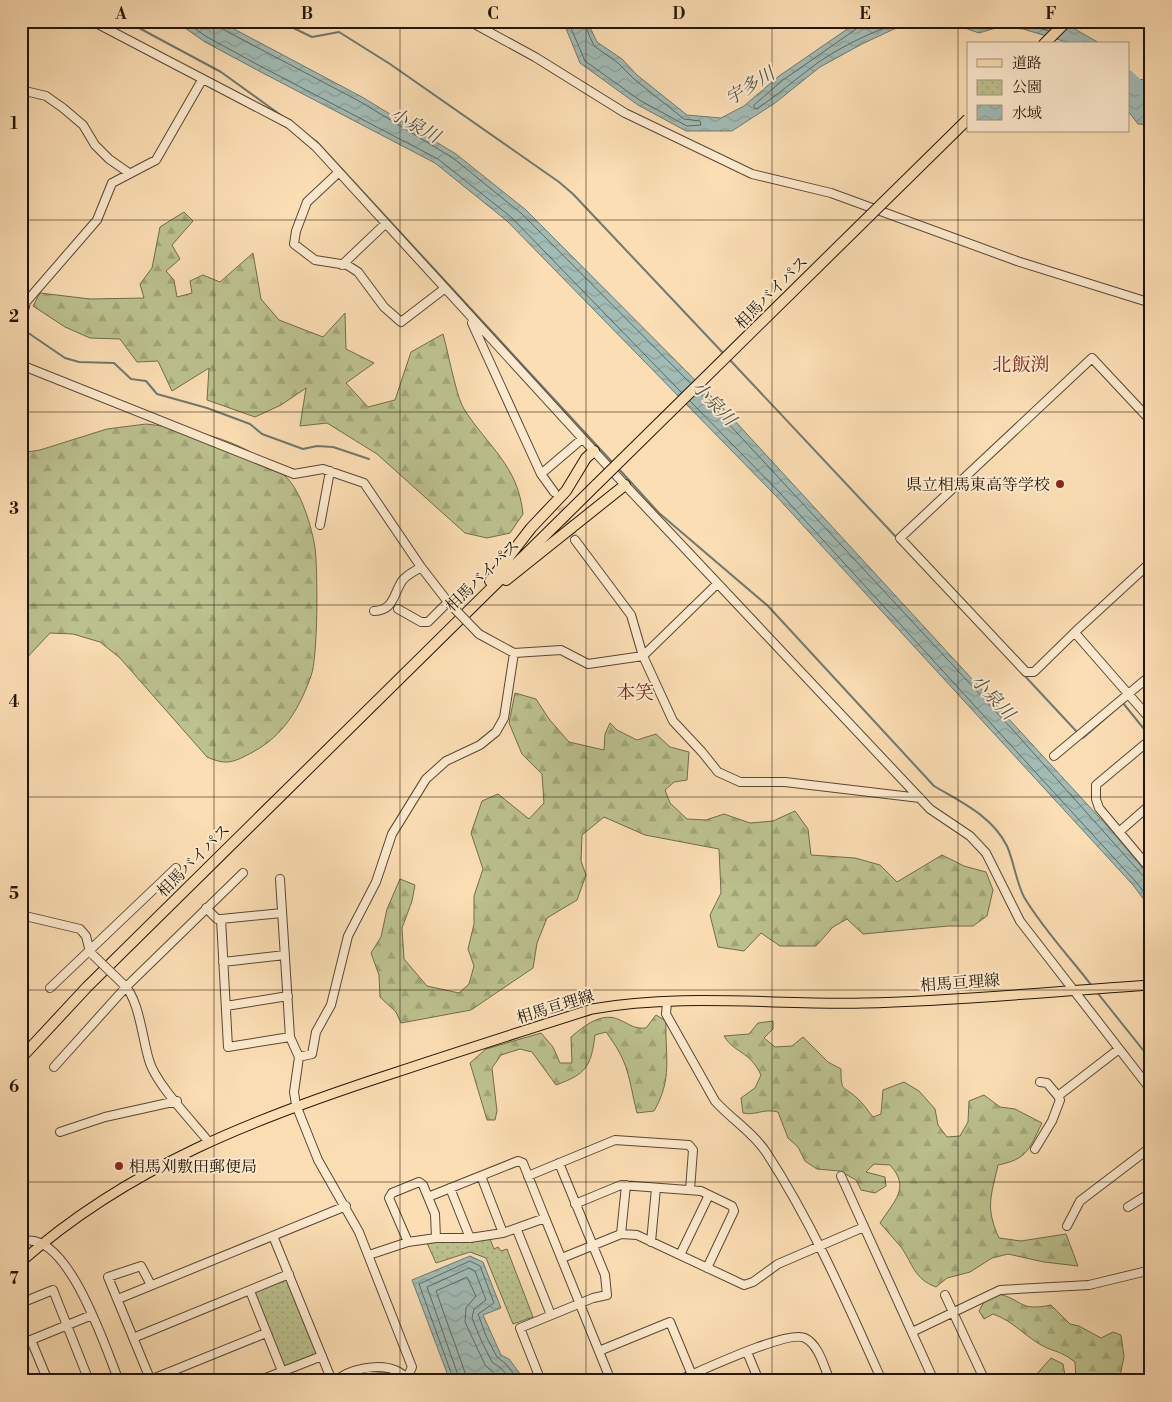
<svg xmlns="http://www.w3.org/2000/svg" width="1172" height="1402" viewBox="0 0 1172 1402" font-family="'Libre Bodoni','Noto Serif JP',serif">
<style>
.forest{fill:url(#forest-firs);stroke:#6f6c4c}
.park{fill:url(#park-dots);stroke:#6f6c4c}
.water{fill:url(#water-waves);stroke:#6e7970}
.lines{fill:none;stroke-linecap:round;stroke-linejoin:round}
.shore{stroke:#62685f;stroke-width:1}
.stream{stroke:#6e7970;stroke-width:2}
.river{stroke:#a1bbb5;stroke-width:12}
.minor-tunnel{stroke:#dbc09a;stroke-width:8;stroke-dasharray:8 4;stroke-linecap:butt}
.minor-casing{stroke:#584834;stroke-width:10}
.major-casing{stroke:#221609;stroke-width:11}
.highway-casing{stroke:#221609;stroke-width:12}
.minor{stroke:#fdeace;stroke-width:8}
.major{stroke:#fcdeb4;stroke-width:9}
.highway{stroke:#fcdeb4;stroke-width:10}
.minor-bridge-casing{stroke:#584834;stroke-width:10;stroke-linecap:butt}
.highway-bridge-casing{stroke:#221609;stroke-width:12;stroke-linecap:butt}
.minor-bridge{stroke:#fdeace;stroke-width:8}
.highway-bridge{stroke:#fcdeb4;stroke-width:10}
.grid{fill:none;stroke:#221609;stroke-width:1;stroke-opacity:0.55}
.poi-dot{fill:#8f2418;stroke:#fdeace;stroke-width:2}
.labels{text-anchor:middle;stroke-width:4;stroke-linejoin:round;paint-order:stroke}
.street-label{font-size:16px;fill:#221609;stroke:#fdeace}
.poi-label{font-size:16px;fill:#221609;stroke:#fdeace;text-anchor:end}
.water-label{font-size:18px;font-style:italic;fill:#4e5045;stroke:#fdeace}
.quarter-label{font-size:19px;fill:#7a1f14;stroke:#fdeace}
.neatline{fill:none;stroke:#221609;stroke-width:2}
.grid-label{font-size:16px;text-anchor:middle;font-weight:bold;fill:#221609}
</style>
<defs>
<pattern id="forest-firs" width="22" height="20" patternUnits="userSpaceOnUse" patternTransform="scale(1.25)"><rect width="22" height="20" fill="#bcc28f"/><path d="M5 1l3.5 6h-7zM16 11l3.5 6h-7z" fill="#a1a67a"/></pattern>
<pattern id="park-dots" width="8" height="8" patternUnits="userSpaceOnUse" patternTransform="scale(1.25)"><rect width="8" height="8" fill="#bcc28f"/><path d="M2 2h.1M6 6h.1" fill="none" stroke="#a1a67a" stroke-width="1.8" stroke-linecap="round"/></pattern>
<pattern id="water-waves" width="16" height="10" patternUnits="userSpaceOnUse" patternTransform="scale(1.25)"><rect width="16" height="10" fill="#a1bbb5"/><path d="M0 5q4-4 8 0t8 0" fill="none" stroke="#8aa09a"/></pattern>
</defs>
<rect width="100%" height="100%" fill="#fcdeb4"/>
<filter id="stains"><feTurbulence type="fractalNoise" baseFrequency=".004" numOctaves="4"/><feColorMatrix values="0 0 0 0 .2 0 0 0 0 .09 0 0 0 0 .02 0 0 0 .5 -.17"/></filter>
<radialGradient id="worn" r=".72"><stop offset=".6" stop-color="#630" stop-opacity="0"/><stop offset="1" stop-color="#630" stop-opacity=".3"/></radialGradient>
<path class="forest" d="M184,212l9,9 -21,24 8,14 -14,12 8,9 3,17 15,-4 -2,-12 13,-6 17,7 33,-29 8,46 18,21 44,17 22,-24 1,36 28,14 -28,20 22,24 27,-7 16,-48 32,-18c5,17 13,62 21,75 24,38 54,56 59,105l-13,19 -23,5 -22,-5 -88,-79 -50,-31 -27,3 6,-38 -25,17 -26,12 -48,-17 2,-32 -37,23 -14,-30 -21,1 -17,-23 -30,-1 -25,-11 -32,-21 7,-13 50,6 54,-1 -4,-14 12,-16 8,-41z
M146,424c53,6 98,16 139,52 16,14 27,52 30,72 3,22 3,110 -4,128 -12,33 -27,59 -58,76 -19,10 -26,14 -46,5l-87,-99 -20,-16 -27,-8 -23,-1 -29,31v-211l19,-3 67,-21z
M515,693l21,6 13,20 20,23 35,8 1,-16 5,-11 7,7 20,10 19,-6 14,13 19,5 -2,28 -13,2 -9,8 5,13 17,16 19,1 18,-6 26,9 23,-2 22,-10 13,18 3,26 44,3 25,7 17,17 45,-27 22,11 22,6 7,18 -6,26 -14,10h-25l-85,8 -16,-15 -14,8 -17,19h-36l-19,-13 -17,18 -26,-4 -8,-32 11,-22 -2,-44 -74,-14 -41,-18 -22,18 -1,26 5,14 -9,25 -30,18 -10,25 -4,25 -62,42 -70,13 -5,-11 -16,-15 -1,-22 -8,-22 10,-16 6,-28 13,-30 15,6 -3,16 -10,27 2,31 23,27 32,7 10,-9 5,-18 -6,-17 6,-25v-28l9,-27 -12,-36 11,-32 16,-7 31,25 15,-16 -2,-29 -20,-20 -13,-31z
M656,1015l10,6c-1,36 7,57 -12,90l-17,2c-9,-36 -7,-49 -31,-81l-11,3c-4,32 -9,39 -39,50l-24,-33 -12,-3 -19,6 -9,13 5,43 -2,9h-8l-17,-57 16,-14 55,-16 12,14 7,16h12l-1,-26c13,-11 31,-26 49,-17 11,5 14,9 26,8z
M773,1021v8l-9,9 11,9 17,-1 11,-9 25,25 13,7c0,24 2,16 16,29 6,5 11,13 16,19l8,-3 2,-24 21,-8 15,9 16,18 3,16 9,12 13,-1 8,-14 1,-21 15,-6 16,12 15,2 27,14c-13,26 -14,36 -44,42 -7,32 -13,42 1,73l22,3 45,-7 12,32 -34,-4 -36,-8 -16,4 -22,14 -23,6 -11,9c-22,-8 -23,-23 -35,-40 -7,-8 -14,-16 -21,-24 14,-22 31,-35 10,-58l-16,-1 -8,8 19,5 1,9 -11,7 -14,-3 -5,-10 -16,-9 -23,-2 -12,-8 -7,-14 -10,-9 -10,-26c-15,-4 -22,4 -35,1l-2,-15 14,-10 6,-13c-11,-24 -27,-22 -37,-39l25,-2 9,-11z
M998,1294c25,5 20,18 53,11l19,19 9,2 22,12 12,-6 8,3 3,22 -5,24h-43l-1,-19c-12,-9 -15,-9 -28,-14 -20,-9 -33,-27 -54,-34l-9,5 -5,-8 6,-11z
M1051,1358l12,6 3,17h-42l10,-4z"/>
<path class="park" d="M490,1239l4,10 4,-2 3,4 6,-2 26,68 -20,7 -27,-66 -16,-6 -34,11 -9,-20z
M285,1280l3,1 29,72 -31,13 -3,-1 -28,-70v-3z"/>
<path class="water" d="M175,21h44l143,76 94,57 70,56 197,198 386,420 42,50v31l-18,-24 -357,-389 -269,-275 -72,-58 -176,-92 -54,-29z
M563,21h24l10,21 25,17 15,16 50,40 34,3 23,-12 35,-30 80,-55h202l40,23h-28l-50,-15 -24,-2 -20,6 -14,-5 -22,-4 -15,4 -20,-2 -14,3 -32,15 -42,23 -45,36 -43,28h-46l-48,-26 -58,-42z
M1151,78v47l-13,-1 -10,-13v-29z
M470,1256l13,6 18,46 -18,7 18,40 8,4 15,20 -2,2h-72l-38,-101z"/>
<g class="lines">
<path class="shore" d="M184,21l23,16 55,30 176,92 73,58 170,175
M218,21l1,6 7,4 133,70 94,57 69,56 168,169
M568,21l17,40 56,40 46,25 14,-1 -1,-4 -16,-2 -50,-40 -16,-16 -24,-17 -11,-25
M861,21l-2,6 -76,53 -29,25v3l3,1c20,-14 39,-30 59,-45 22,-16 64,-37 91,-43
M957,21l23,6 18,-5 26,2 25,7
M699,392l313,337 133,149 6,2
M690,401l90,92 356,389 15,19
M454,1381l-35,-97 51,-23 10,5 14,37 -16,11 8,22 11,21 9,7 13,17
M460,1381l-33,-94 42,-19 6,3 11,29 -12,9 -2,9 9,22 11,22 10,7 9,12
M468,1381l-32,-90 31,-14 9,19 -10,12 -1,14 20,43 17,16"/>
<path class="stream" d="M126,21l95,51 61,44
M279,21l33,16 27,-5 51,32 169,118 14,12 151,160
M306,134l11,8 296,321
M21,328l44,30 14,4 35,1 17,16 15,2 11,13 50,14 43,16 12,10 41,15 14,-3 16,1 36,12
M729,359l168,179
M618,468l41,45 109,93 166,180c27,16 58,30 73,60 7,16 9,35 17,51 19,32 45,59 68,89
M1023,674l54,58
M1080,736l3,2 40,-35 21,26
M21,847l6,-1
M1096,991l55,69"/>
<path class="river" d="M1128,76l23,22"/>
<path class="minor-tunnel" d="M556,496l19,44"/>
<defs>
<path id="minor" d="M92,21l197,103 27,23 309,338 305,324 40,27 16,17 34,68 131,169
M469,21l66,36 90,56 127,61 79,19 186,68 134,42
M21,90l25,6 17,12 20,17 12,20 14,14 20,14
M339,172l-32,30 -11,29 -2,13 21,16 32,5 11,7 26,35 17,15 43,-33
M342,265l43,-41
M21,322l5,-20 71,-82 15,-37 44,-23 46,-80
M472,323l69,151 13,18
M21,365l273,109 29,-5 41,14 57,84 27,35 -20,20h-7l-23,-13
M541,474l41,-35
M320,525l10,-54
M575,540l56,75 12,41 30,65 29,31 16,20 22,10h45l135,16
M1151,562l-75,69v3l75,86
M374,611c20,-1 19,-16 28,-30 4,-6 13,-10 19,-14
M1076,631l-42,41h-8l-126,-134 192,-180 59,63
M479,634l35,19 47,-3 27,14 55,-8 74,-72
M1151,739l-55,46v14l3,9 52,62
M1054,756l97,-81
M1119,832l32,-28
M280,879l10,158 9,20
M206,908l11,11h4
M282,913l-61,6 7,128 62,-10
M21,915l59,14 6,7 4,16
M223,962l62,-7
M123,984c16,13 20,58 26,76 6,23 43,61 59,81
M50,988l126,-120
M667,1002l-1,12 49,87c17,19 37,30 51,51 47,72 81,151 116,229
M226,1006l62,-10
M54,1067l72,-80 117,-114
M1040,1082l7,1 11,13 61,-47
M60,1132l45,-15 72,-16
M1035,1149l17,-28 8,-21 -2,-4
M481,1176l22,57
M528,1176l87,-36 74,5 4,5 -3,40
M841,1176l93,205
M450,1188l20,50
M428,1197l90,-36 5,2 22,55
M575,1204l46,-19 80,6 31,15 2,5 -27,57
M1128,1207l16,-10 7,4
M1067,1226l13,-25 71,-54
M517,1230l34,85
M621,1234l5,-49
M273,1236l59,145
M21,1242c46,-16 85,108 98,139
M408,1242l-19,-44 3,-5 27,-11 4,3 12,29 1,24
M651,1242l5,-54
M369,1255l39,-13 28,-4h34l33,-5 42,-15 66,163
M680,1255l29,-60
M562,1258l59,-24 16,1 107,50 9,-3 25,-18 86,-37
M250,1291l32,80
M945,1295l40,86
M118,1299l228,-93
M21,1303l32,-13 36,91
M912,1332l88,-42 89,-5 62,-15
M133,1338l156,-64
M31,1340l17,41
M21,1344l71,-29
M599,1351l71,-29 22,53
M747,1352l12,29
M407,1378l5,-11 -53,-135 -41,-72 -22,-55 -2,-13 5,-35 13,-3 4,-22 15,-27 17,-69 28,-54 16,-48 34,-55 20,-18 34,-16 16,-13 8,-14 10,-65
M150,1380l116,-47
M151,1381l-43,-104 33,-11 10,19
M258,1381l64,-25
M336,1381c12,-12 43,-18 59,-11 6,2 11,8 17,11
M348,1381l21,-5 38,2
M541,1381l-21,-53 73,-30 14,-3 -2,-20 -46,-112
M677,1381c22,-9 111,-52 128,-43 14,7 19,29 25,43"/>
<path id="major" d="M21,1262c108,-96 237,-145 373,-189 66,-22 132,-43 198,-64 90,-16 182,-4 272,-6 96,-2 191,-12 287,-18"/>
<path id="highway" d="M1044,44l23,-23
M506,580l119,-95
M490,581l41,-53 35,-37 20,-33 8,-7
M21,1058l66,-71 510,-503"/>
</defs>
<use href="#minor" class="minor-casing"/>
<use href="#major" class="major-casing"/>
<use href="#highway" class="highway-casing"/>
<use href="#minor" class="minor"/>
<use href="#major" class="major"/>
<use href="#highway" class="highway"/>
<defs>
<path id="minor-bridge" d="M448,602l31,32
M93,955l29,28"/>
<path id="highway-bridge" d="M597,484l371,-365"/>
</defs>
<use href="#minor-bridge" class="minor-bridge-casing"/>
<use href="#highway-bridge" class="highway-bridge-casing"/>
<use href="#minor-bridge" class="minor-bridge"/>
<use href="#highway-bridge" class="highway-bridge"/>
</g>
<path class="grid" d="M214,21v1360M400,21v1360M586,21v1360M772,21v1360M958,21v1360M21,220h1130M21,412h1130M21,605h1130M21,797h1130M21,990h1130M21,1182h1130"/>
<g class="poi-dot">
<circle cx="1060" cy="484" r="5"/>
<circle cx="119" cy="1166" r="5"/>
</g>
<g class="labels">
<g class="street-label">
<text transform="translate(771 292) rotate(-45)" y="6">相馬バイパス</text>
<text transform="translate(482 575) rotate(-44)" y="6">相馬バイパス</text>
<text transform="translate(193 860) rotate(-45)" y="6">相馬バイパス</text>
<text transform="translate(960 982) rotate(-4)" y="6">相馬亘理線</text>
<text transform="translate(555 1006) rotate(-17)" y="6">相馬亘理線</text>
</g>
<g class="poi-label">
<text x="1050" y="490">県立相馬東高等学校</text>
<text x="129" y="1172" text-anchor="start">相馬刈敷田郵便局</text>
</g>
<g class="water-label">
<text transform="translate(750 86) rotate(-32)" y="6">宇多川</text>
<text transform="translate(415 125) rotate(29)" y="6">小泉川</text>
<text transform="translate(714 403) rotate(46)" y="6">小泉川</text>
<text transform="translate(993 697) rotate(47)" y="6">小泉川</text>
</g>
<g class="quarter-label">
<text x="1021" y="371">北飯渕</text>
<text x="635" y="699">本笑</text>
</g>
</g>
<rect width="1172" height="1402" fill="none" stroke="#fcdeb4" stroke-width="55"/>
<rect x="967" y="42" width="162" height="90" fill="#fdeace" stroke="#a5957f"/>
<rect x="977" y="59" width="25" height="8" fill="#fcdeb4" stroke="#a5957f"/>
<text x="1012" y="68" font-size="15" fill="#221609">道路</text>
<rect x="977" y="80" width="25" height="15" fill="url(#park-dots)" stroke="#a5957f"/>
<text x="1012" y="92" font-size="15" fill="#221609">公園</text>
<rect x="977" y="105" width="25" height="15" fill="url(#water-waves)" stroke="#a5957f"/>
<text x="1012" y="118" font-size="15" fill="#221609">水域</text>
<rect x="28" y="28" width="1116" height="1346" class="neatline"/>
<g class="grid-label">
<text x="121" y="19">A</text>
<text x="307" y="19">B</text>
<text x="493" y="19">C</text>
<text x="679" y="19">D</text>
<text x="865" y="19">E</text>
<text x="1051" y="19">F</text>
<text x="14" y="129">1</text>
<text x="14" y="322">2</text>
<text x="14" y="514">3</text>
<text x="14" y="707">4</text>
<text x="14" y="899">5</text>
<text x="14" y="1092">6</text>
<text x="14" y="1284">7</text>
</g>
<rect width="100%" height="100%" filter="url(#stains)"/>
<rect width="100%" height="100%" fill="url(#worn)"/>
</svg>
